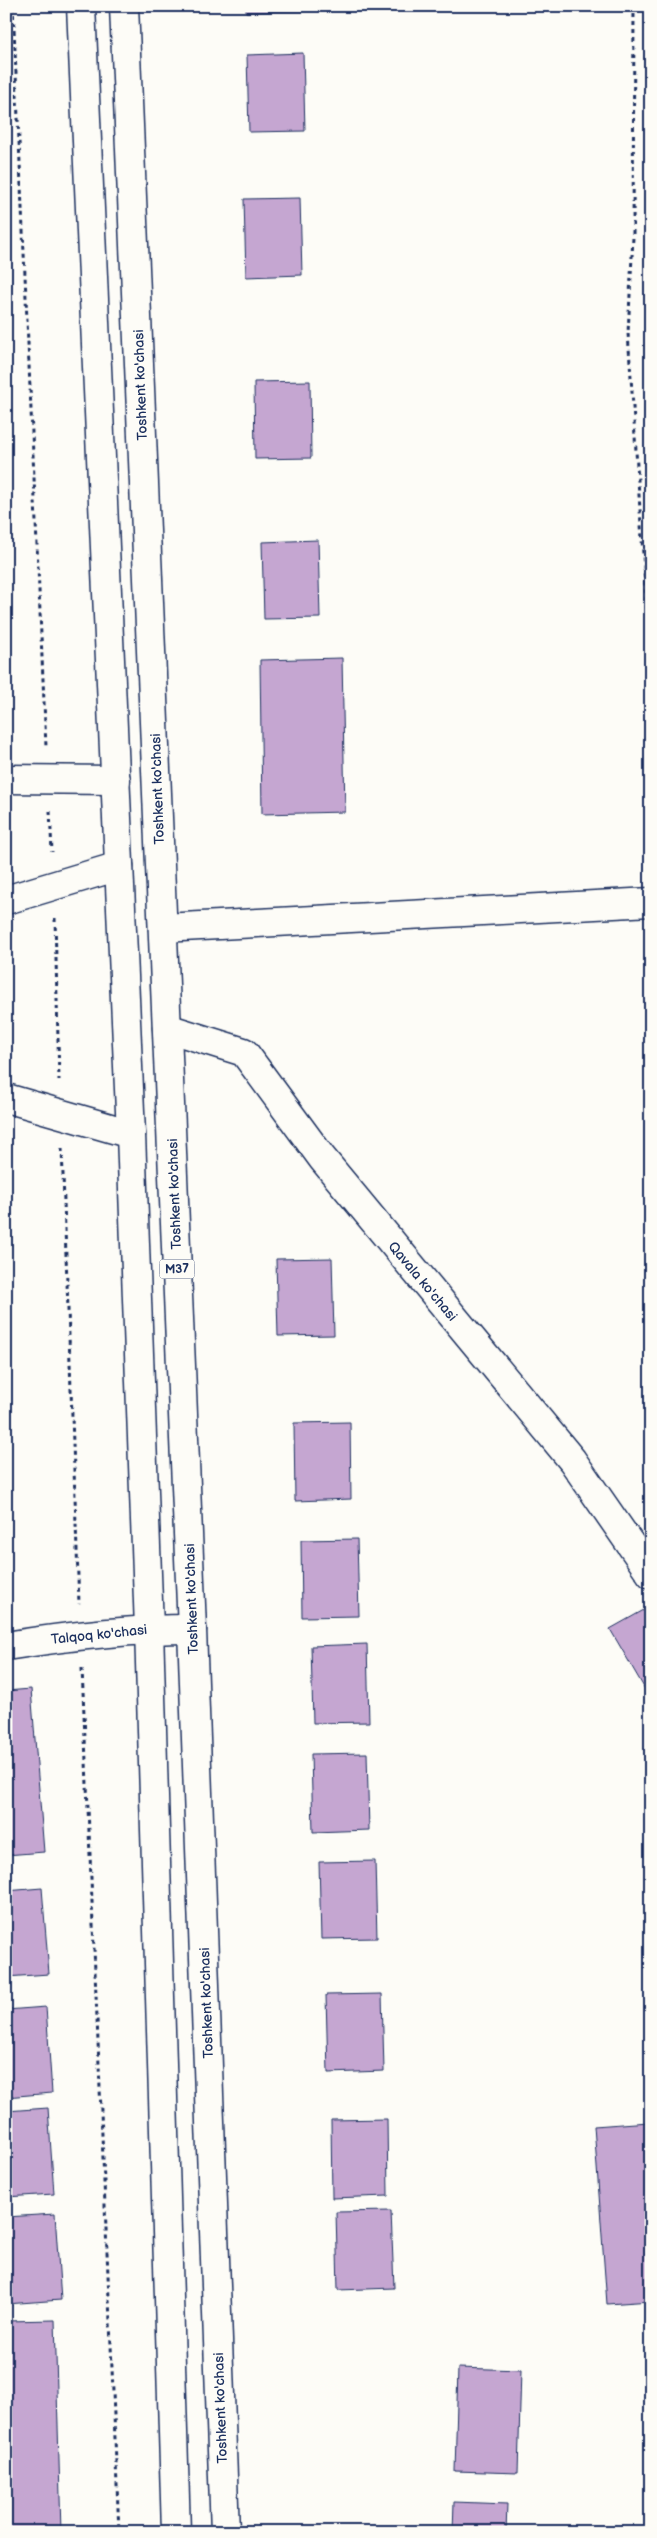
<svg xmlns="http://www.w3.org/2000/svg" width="657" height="2538" viewBox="0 0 657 2538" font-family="'Balsamiq Sans',sans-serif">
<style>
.building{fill:#c5a6d1;stroke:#1b2f5e}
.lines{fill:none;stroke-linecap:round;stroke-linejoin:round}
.minor-casing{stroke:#1b2f5e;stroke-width:31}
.trunk-casing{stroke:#1b2f5e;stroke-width:31}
.path{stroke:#1b2f5e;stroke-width:3;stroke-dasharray:4 4;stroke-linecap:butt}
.minor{stroke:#fdfcf7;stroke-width:28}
.trunk{stroke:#fdfcf7;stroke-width:28}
.labels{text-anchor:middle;stroke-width:4;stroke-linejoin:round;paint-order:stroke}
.shield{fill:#fdfcf7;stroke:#5f6c8c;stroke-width:1}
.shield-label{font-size:12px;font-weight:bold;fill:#1b2f5e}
.street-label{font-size:14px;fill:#1b2f5e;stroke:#fdfcf7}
</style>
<rect width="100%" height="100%" fill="#fdfcf7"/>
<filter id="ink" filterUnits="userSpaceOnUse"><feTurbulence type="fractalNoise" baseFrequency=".02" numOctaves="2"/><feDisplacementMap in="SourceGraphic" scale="10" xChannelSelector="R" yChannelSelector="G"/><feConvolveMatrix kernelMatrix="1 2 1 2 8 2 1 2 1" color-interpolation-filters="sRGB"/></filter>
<g filter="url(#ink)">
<path class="building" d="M246,6h56v5l-56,1z
M303,53l2,78 -56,1 -2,-77z
M300,198l2,77 -56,2 -2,-78z
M310,381l1,77 -56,1 -1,-77z
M318,540l2,78 -56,1 -2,-77z
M342,658l3,154 -83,2 -2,-154z
M332,1258l2,77 -56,1 -2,-77z
M350,1422l1,77 -56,2 -1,-78z
M357,1539l2,77 -57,1 -1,-77z
M651,1606v89l-2,1 -39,-67z
M367,1644l2,78 -56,1 -2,-77z
M31,1689l13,163 -38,3v-164z
M367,1753l2,77 -56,2 -2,-78z
M375,1861l2,77 -56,1 -2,-77z
M42,1888l7,86 -43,3v-86z
M382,1994l2,77 -56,2 -2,-78z
M46,2007l6,86 -46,4v-87z
M48,2108l6,86 -48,3v-86z
M387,2119l1,77 -56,2 -1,-78z
M649,2122l2,29v150l-44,3 -13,-178z
M391,2211l3,77 -56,2 -2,-78z
M55,2214l6,86 -55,4v-87z
M55,2320l6,212h-55v-211z
M458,2368l63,2 -3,103 -63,-2z
M454,2502l53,2 -1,28h-53z"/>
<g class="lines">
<defs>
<path id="minor" d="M6,779l110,1
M6,900l113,-34
M163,928l488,-26
M167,1028l77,24 78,106 250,302 79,114
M6,1098l125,36
M6,1646c62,-10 124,-17 186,-17"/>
<path id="trunk" d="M81,6l50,1128 18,495 27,903
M124,6l68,1623 33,903"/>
</defs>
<use href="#minor" class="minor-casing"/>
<use href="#trunk" class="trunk-casing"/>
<path class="path" d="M13,6l33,741
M634,6l-1,231 -5,96 23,339
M50,811l2,41
M55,918l4,162
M62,1148l17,456
M82,1668l37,864"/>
<use href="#minor" class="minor"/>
<use href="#trunk" class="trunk"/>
</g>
</g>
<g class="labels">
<rect class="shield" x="159.5" y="1259.5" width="35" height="19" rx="4"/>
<g class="shield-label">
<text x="177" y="1273">M37</text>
</g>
<g class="street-label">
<text transform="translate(140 385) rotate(-92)" y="5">Toshkent ko'chasi</text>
<text transform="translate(157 789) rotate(-92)" y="5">Toshkent ko'chasi</text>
<text transform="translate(174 1194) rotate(-92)" y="5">Toshkent ko'chasi</text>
<text transform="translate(423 1281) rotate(50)" y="5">Qavala ko'chasi</text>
<text transform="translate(191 1599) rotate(-92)" y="5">Toshkent ko'chasi</text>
<text transform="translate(99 1634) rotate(-6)" y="5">Talqoq ko'chasi</text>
<text transform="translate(206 2003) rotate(-92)" y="5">Toshkent ko'chasi</text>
<text transform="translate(220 2408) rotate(-92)" y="5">Toshkent ko'chasi</text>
</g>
</g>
<rect width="657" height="2538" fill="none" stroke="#fdfcf7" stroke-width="25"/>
<rect x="12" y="12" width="632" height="2513" fill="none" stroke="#1b2f5e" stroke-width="2" filter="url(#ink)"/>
</svg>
